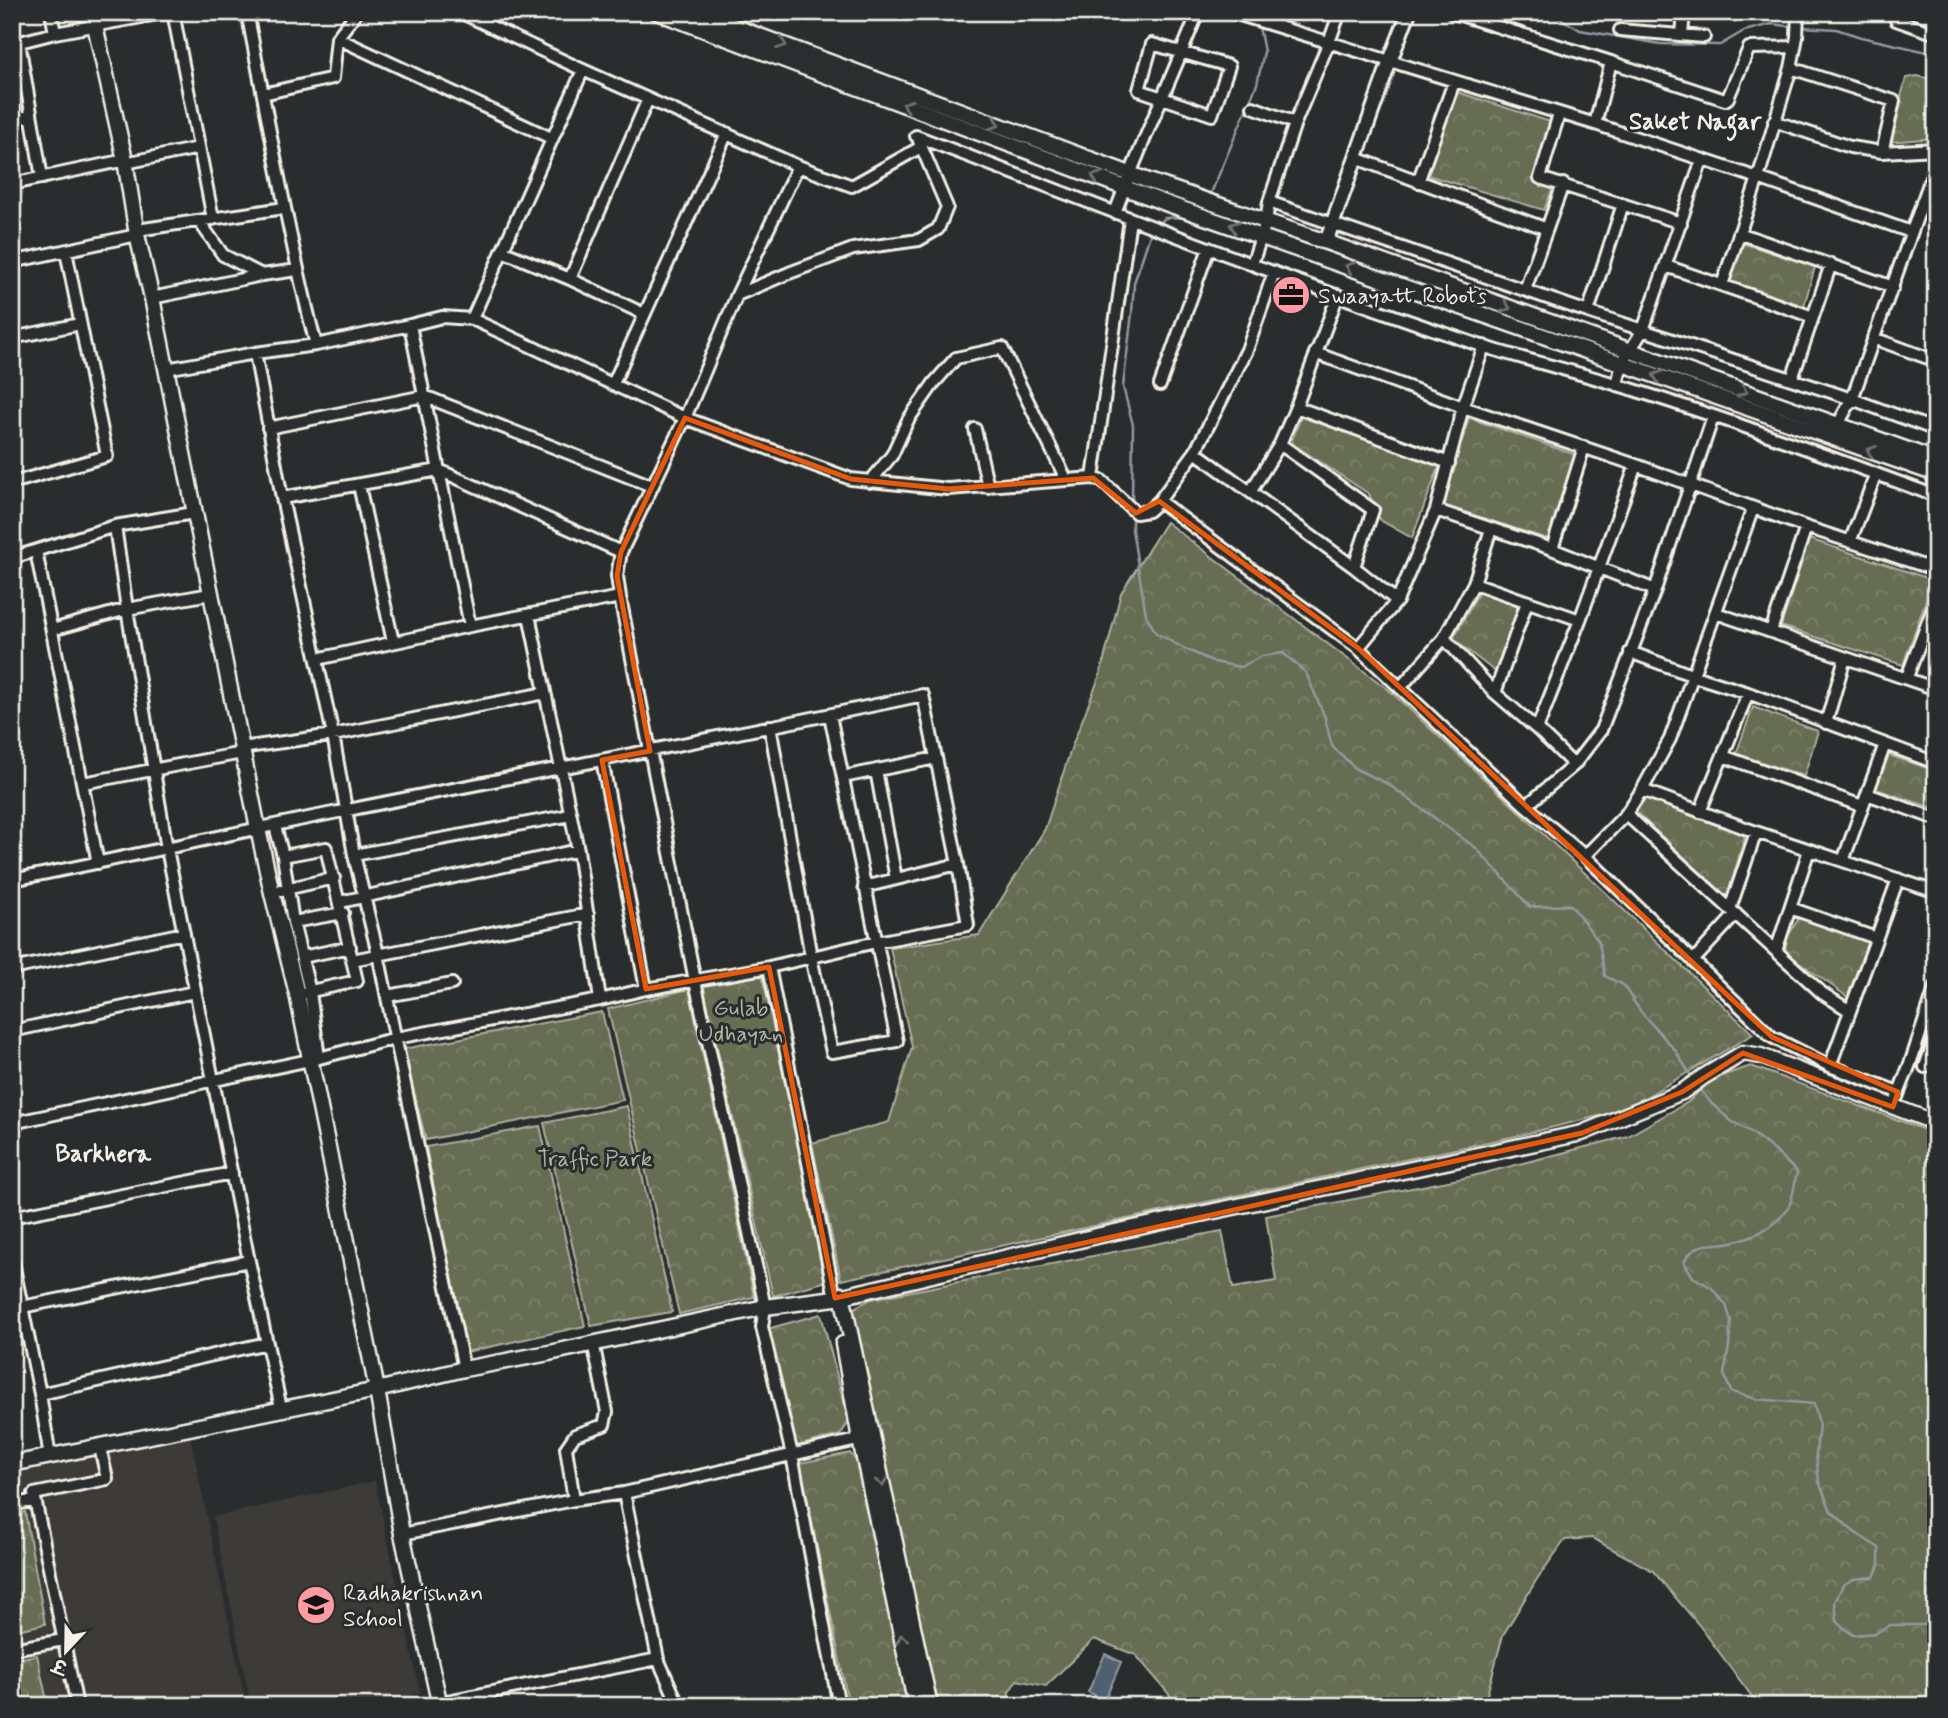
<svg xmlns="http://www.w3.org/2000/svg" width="1948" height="1718" viewBox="0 0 1948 1718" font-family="Mynerve,'Playpen Sans Deva',sans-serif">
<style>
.built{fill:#3d3a39}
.forest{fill:url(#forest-crowns);stroke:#adaf9e;stroke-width:2}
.water{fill:#4f6070;stroke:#919aa0;stroke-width:2}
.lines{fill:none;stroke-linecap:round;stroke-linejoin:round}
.stream{stroke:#919aa0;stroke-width:2.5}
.minor-casing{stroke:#f4f1e8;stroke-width:16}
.tertiary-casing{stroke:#f4f1e8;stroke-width:18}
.secondary-casing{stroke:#f4f1e8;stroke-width:19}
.minor{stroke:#2a2d2e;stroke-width:10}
.tertiary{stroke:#2a2d2e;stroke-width:12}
.secondary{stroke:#2a2d2e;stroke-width:14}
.oneway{stroke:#71726f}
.marked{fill:none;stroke:#e8590c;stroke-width:5;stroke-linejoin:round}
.labels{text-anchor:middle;stroke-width:6;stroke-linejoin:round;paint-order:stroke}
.poi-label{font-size:23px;fill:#f4f1e8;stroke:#2a2d2e;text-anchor:start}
.park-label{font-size:23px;fill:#b4b6a5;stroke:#2a2d2e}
.neighbourhood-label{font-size:24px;font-weight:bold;fill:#f4f1e8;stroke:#2a2d2e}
</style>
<defs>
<pattern id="forest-crowns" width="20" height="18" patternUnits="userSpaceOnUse" patternTransform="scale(1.75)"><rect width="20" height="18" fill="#666d53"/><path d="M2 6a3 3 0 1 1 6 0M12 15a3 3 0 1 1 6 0" fill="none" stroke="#7c826c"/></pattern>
</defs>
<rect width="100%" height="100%" fill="#2a2d2e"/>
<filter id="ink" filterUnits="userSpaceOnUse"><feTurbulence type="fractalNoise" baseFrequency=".0143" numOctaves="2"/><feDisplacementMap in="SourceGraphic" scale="14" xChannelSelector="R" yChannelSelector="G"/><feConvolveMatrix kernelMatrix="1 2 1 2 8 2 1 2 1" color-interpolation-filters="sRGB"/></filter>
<g filter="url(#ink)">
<path class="built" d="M190,1435l56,271h-234v-234z
M375,1481l45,212 -59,13h-110l-38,-189z"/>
<path class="forest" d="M1917,76l19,4v58l-47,4 17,-64z
M1457,92l100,32 -13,49 8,17 -8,20 -117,-35z
M1742,243l73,24 -11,39 -76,-25z
M1301,417l139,47 -28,74 -32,-18 -11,-26 -76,-50 -1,-4z
M1469,418l107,37 -25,85 -109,-35z
M1166,522l223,168 213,199 151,145 -129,76 -108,26 -675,144 -29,-137 77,-21 23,-75 -22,-99 89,-13 66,-106 27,-83 28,-71 21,-82z
M1809,539l124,41 -30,85 -122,-39z
M1479,592l40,14 -23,66 2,2 -45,-35z
M1753,707l65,24 -14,45 -68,-22z
M1883,753l53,18v38l-63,-21z
M1646,798l99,38 -18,62 -93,-88z
M1799,918l69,23 -19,57 -63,-45 -1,-12z
M762,974l65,307 -54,15 -70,-311z
M689,989l65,308 -75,17 -71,-305z
M602,1012l21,88 -197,40 -23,-91z
M1751,1066l185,68v572h-177l-60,-81 -46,-54 -61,-33 -27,2 -28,39 -34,56 -19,71h-305l-43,-51 -42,-16 -48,47 -29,-6 -8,12v14h-71l-86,-397 19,-10 351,-68 11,57 43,-7 -10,-65 203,-39 159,-41 60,-34 24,-23z
M627,1106l45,206 -81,14 -47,-203z
M540,1126l45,200 -119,26 -40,-205z
M821,1314l28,108 -9,13 -44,11 -29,-117z
M850,1453l8,10 53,243h-62l-49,-243z
M25,1512l20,112 -33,7v-116z
M37,1655l11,51h-36v-46z"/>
<path class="water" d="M1105,1654l16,8 -16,38 -17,-8z"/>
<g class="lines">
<path class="stream" d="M1555,12l3,5 22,13 80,14 60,1 24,-14 28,-7 24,3
M1802,27l34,2 25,8 75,17
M1209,198l48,-114 7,-32 -5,-26
M1159,224l6,-6 20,-1
M1132,503l1,-78 -10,-38 9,-74 2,-30 16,-48 3,-3
M1132,513v16l14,86 10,18 25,14 33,15 27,5 21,-11 21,-3 23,20 18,42 8,31 24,23 32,15 88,64 54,59 41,-2 28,37 6,34 18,9 18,27 34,38 18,29
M1699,1088l13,16 19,17 20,11 24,19 22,21c-3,12 -3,27 -10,37 -11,17 -32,27 -51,32 -22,7 -38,-4 -52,21l9,15 19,11 14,17 5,16 -2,25 -5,28 7,18 26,7 57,5 5,20 -3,30 3,28 12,29 23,21 25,16v17l-5,12 -20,2 -11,6 -8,17 2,19 8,8 8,6 23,-2 14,-8h46"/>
<defs>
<path id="minor" d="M51,12l4,21
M173,12l40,207
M247,12c22,112 41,223 69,333
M460,12l123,58 215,96 54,20 69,-39
M1230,12l365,112 163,54 153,54
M1451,12l160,50 -16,62
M1896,20l40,14
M1620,30l84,7
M1682,35l2,-23
M337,38l20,-26
M19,42l23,136
M12,44l43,-11 114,-21
M1152,44l77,22 -17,49 -73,-25z
M1611,62l114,38 3,-2 21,-50 46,-1
M1791,68l103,33 -12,51
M263,94l70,-16 4,-40 214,100
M1253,107l42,16
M1559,114l-19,64 141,45
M12,119l19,-3
M1774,121l76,26 32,5 54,-3
M916,136c188,72 375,146 566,210 44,14 91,25 136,39 107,33 212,72 318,111
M1356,158l191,71
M125,163l74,-15
M798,166l-61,129 -52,123 -64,134 -4,24 3,21 75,384 70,326 -3,20 30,128 47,251
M1418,182l36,-100
M12,184l113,-24
M1269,202l319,110 264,87 84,31
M1922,202l14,5
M1115,213c25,-68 56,-133 83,-201
M199,221l24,34 39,20
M137,230l147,-22
M1739,233l154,54
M502,251l68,28 74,35
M12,262l125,-27
M1252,264l14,-42 3,-20 26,-79 34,-81 11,-30
M1666,266l147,51
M570,279l78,-180
M1722,285l36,-107 33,-110 6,-31 1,-25
M1525,290l38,-106
M737,295l52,-22 64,-24 66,-9 19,-11 9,-22 -28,-66
M152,298l110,-23 35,-5
M1588,312l35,-108
M472,319l111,-249
M410,325l60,301
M12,338l68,-14
M1873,338l63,23
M1315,353l148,54 173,58 170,62 130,43
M166,369l89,-16
M1792,379l39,-115
M613,384l114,-251
M1160,385l49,-137
M1617,385l5,-22 21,-33 59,-170
M1296,407l153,56
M1837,426l15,-27 84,-235
M268,428l156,-32 228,90
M975,429l13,58
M1280,444l93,66 -19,57
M1195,452l159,115 43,34
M1093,478l37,-259
M870,482l22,-27 16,-35 26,-37 22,-25 46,-10 64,131
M12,483l95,-27 -41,-205
M359,485l34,157
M1251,491l29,-47 16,-37 42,-112
M282,498l157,-28 182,82
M1159,501l199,147 168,158 59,50 187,181 58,29 68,26
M1436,510l116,39 103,41
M115,526l12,83 40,240 82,412 32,147
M1850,542l26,-68
M1552,549l32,-102
M36,551l62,312
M12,558l103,-32 79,-13
M1474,583l106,37
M1716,613l220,76
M529,615l49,235 22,150
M52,630l75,-21 83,-15
M1771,631l35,-104
M1444,638l51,55 42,36 37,36
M1358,648l39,-47 39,-91 27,-103 21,-61
M1630,652l64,24 54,17 188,70
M317,659l153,-33 150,-29
M1907,677l29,-77
M1400,688l44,-50 30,-55 17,-54
M1495,693l32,-91
M1826,723l19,-65
M770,726l41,231 21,95 65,-11 -67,-326
M1537,729l43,-109 56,-155
M241,748l92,-13 212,-42
M1723,756l139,50
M602,760l44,229
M876,770l20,109
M843,777l93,-19
M83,783l159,-30
M1642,790l114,42 180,60
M1867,794l69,25
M1526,806l48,-41 27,-35 54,-140 58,-173
M1700,812l48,-119
M1626,814l196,179 28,18
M275,826l8,30 10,66 17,70 9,66
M354,855l217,-40
M283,856l43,-8 31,133 -60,13
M1585,856l41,-42 16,-24 28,-51 83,-231
M1843,861l42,-117
M12,880c113,-22 224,-48 336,-70 192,-39 384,-74 575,-115l35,169 10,61 -92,17 -107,25 -123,22 -46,11 -204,38 -77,20 -307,65
M864,887l94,-23
M281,890l53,-12
M340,902l238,-52
M1790,908l86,30
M1730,909l26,-77
M293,922l50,-9
M1776,951l33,-101
M302,957l48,-10
M352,960l236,-46
M1693,961l43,-47
M769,967l66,331
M12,969l172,-36
M387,996l65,-12
M12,1031l182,-39
M1830,1066l68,-187
M1925,1067l11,-31
M1897,1097l13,-33 26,-78
M12,1217l220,-44
M12,1258l28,136 10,63
M22,1307l227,-46
M464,1369l-86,-415 -24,-99 -21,-120 -51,-237 -27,-145 61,-8 94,-20 32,-8 30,2 213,99 166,61 97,10 145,-11 9,3 34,32 12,-2 11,-10 36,-49 52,-102 27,-78
M40,1394l227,-51
M624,1493l34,166 21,47
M574,1500l-8,-52 9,-13 29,-10 3,-13 -14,-70
M12,1505l23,-5
M402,1534l172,-34 50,-7 242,-55
M12,1649l52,-9
M77,1706l-43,-212 73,-15 -7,-32
M422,1706l236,-47"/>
<path id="tertiary" d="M1326,242l64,-181 19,-49"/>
<path id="secondary" d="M92,12l33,148 12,75 15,63 106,531 14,64 25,101 80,396 25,144 38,172
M657,12l511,192 768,270
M695,12l451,168 180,62 610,218
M842,1295l88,411
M843,1344l17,95 56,267
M12,1464l365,-74 87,-21 85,-16 216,-46 70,-9 266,-63 481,-102 100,-41 21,-15 40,-24 18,3 175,67"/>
</defs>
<use href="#minor" class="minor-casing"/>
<use href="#tertiary" class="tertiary-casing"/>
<use href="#secondary" class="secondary-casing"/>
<use href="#minor" class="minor"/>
<use href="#tertiary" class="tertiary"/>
<use href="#secondary" class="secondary"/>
</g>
<defs><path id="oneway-chevron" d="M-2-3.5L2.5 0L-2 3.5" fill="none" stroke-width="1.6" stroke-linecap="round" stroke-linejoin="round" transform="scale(1.75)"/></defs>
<g class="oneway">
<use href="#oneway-chevron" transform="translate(782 44) rotate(20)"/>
<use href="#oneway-chevron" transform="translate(907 105) rotate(-160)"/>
<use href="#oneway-chevron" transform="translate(995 124) rotate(20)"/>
<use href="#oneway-chevron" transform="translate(1096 177) rotate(-158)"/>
<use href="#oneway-chevron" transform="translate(1234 226) rotate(-160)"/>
<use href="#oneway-chevron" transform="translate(1350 267) rotate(-160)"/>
<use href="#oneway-chevron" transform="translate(1506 307) rotate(20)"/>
<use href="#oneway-chevron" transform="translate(1657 376) rotate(-161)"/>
<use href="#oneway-chevron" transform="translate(1743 391) rotate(20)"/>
<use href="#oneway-chevron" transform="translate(1871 451) rotate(-160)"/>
<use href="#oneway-chevron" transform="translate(882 1482) rotate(78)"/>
<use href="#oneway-chevron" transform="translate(902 1639) rotate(-102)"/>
</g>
</g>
<path class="marked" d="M685,418l166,61 97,10 145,-11 43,35 23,-12 199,147 414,389 126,55 -5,15 -150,-54 -61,39 -100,41 -747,165 -66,-331 -123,22 -44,-229 48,-9 -33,-175 4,-24z"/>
<defs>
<symbol id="office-disc" viewBox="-11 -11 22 22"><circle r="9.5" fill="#ff9aa2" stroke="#2a2d2e"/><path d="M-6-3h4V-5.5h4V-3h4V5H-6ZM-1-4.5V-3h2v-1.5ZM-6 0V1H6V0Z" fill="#111"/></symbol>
<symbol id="school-disc" viewBox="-11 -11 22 22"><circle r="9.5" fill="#ff9aa2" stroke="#2a2d2e"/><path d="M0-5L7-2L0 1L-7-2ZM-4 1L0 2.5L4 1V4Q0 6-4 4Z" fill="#111"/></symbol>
</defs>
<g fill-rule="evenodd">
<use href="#office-disc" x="1269" y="273" width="44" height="44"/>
<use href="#school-disc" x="294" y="1583" width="44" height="44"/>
</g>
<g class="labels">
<g class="poi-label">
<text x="1318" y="303">Swaayatt Robots</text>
<text x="343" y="1600">Radhakrishnan<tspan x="343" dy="26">School</tspan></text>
</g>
<g class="park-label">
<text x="741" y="1015">Gulab<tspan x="741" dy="26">Udhayan</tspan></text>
<text x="595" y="1166">Traffic Park</text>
</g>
<g class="neighbourhood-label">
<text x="1695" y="129">Saket Nagar</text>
<text x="103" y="1161">Barkhera</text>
</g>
</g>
<rect width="1948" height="1718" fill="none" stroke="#2a2d2e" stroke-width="42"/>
<rect x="21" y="21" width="1906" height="1676" fill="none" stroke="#f4f1e8" stroke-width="2.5" filter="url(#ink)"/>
<g transform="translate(66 1651) rotate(202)" stroke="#2a2d2e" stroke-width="5" paint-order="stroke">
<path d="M0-5L12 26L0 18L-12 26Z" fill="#f4f1e8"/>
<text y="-10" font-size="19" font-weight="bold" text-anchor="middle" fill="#f4f1e8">उ</text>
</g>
</svg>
